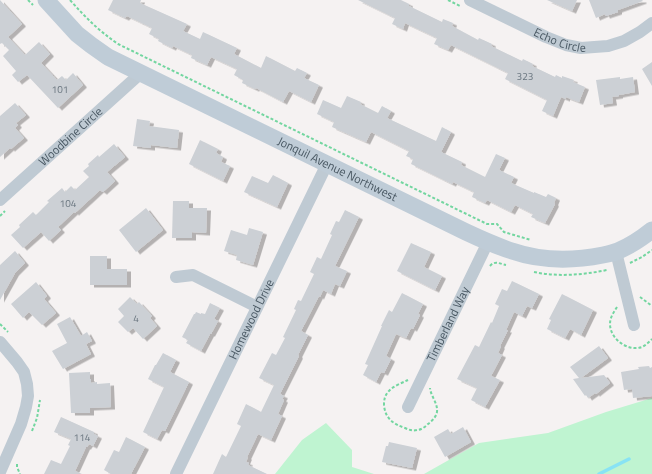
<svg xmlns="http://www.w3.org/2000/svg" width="652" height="474" viewBox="0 0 652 474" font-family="'Titillium Web',sans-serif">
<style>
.green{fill:#bff4d1}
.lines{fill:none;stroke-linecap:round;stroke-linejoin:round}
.stream{stroke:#88e3f4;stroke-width:3.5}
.building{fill:#ccd0d5;filter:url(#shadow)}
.path{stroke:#73d6a0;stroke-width:2;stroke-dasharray:3 2;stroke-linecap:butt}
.street{stroke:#bfcad3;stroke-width:12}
.secondary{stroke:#bfccd7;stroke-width:17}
.labels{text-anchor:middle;stroke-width:3;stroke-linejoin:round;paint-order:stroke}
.number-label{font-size:10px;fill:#69757f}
.street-label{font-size:12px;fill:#485762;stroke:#fff}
</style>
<defs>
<filter id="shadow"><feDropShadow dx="4" dy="2.5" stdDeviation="0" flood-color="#0004"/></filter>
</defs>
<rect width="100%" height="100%" fill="#f5f2f2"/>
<path class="green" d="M652,398v76h-228l55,-31 69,-10 58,-21z
M326,423l26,27v17l22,7h-99l27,-34z"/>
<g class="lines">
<path class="stream" d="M599,474l30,-15"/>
</g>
<path class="building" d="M0,0l22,24 -14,13 17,18 14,-13 11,12 -9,9 16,17 5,-4 4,4 7,-7 10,12 -25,23 -31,-33 -9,7 -6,-7 4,-4 -13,-15 6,-6 -7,-7 -2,1z
M113,0h28l-1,3 47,21 -4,7 17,8 3,-7 34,16 -3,6 27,14 5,-12 29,15 2,-3 10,5 -3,5 15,7 -8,17 -22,-11 -6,11 -27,-14 -1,1 -13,-6 1,-3 -9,-5 3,-6 -26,-12 -4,8 -16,-7 1,-3 -19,-9 -1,2 -14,-7 1,-2 -10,-5 3,-6 -25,-12 -2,2 -17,-8z
M358,0h43l8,4v2l33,16 1,-3 10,4 -1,3 26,14 1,-2 13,6 -1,2 31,15 1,-2 10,5 -1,2 23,11 1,-2 6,3v-2l12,4 -1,2 12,5 -6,15 -13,-5v2l-5,-2 -8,19 -11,-5 5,-11 -42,-21 3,-6 -57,-28 -3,5 -14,-6 3,-6 -32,-15 -2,6 -11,-5 3,-6z
M547,0h30l-5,11z
M589,0h53l1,1 -25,9v2l-12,4 -1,-2 -9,4z
M652,62v24l-10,-17z
M620,77v2l13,-2 2,15 -16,3v1l-7,1 1,6 -13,2 -4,-25z
M347,96l14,6 -1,2 18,9 4,-7 9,5 -4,7 49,23 6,-14 9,5 -10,20 21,10 -1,3 24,12 11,-23 9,4 -6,12 15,7 -3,6 23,10v-1l12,5 2,-3 8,4 -2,5 1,1 -10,19 -14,-6 2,-3 -18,-9 -4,7 -24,-12 -2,3 -13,-6 2,-5 -21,-10 -1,2 -41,-20 2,-5 -7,-3 3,-5 -38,-19 -5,10 -34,-15 2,-5 -17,-8 6,-14 18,8z
M15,103l11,12 -10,8 2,2 -3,3 9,10 -13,11 -1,-1 -10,9v-41z
M137,119l13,2 -1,5 30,4 -2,18 -26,-3v3l-18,-2z
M200,140l18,9 -2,4 7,4 -2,5 9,4 -7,15 -34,-17z
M114,144l11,13 -18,15 8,9 -12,11 -3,-2 -25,23 -1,-1 -16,15 3,3 -12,11 -8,-9 -18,16 -12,-13 9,-8 -1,-2 14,-13 3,3 13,-13 -2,-1 15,-13 3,4 6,-6 4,4 14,-13 -6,-6 6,-5 -1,-2 10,-9 1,2z
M273,175l15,8 -11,24 -33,-15 8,-16 16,7z
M173,201h16v7h18l-1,25 -14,-1v6h-20z
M146,208l17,22 -27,22 -17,-22z
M345,210l14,7 -24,49 12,5 -7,15 -5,-2 -4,10 -8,-4 -3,7 -1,-1 -18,35 7,4 -10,20 1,1 -19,38 4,2 -2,3 2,1 -6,14 4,2 -11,24 -13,-6 -11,23h1l-2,5 3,1 -1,2 19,9h-54l9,-20 4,3 15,-31 -4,-2 9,-20 15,8 13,-27 -15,-7 13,-25 4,2 9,-17 -2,-1 13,-27 -2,-1 4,-9 3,1 13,-27 -4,-2 7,-15 4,2 11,-24 -2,-1 6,-13 3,1z
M249,228l14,4 -10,33 -17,-5 1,-5 -13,-4 7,-21 16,5z
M411,243l20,9 -7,15 18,9 -7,14 -38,-19z
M15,251l10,12 -10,10 -15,27v-35z
M90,256h17v13h20v16h-37z
M512,281l27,13 -7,14 -5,-2 -5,10 -8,-4 -8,18h2l-8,16h1l-3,7 4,2 -11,21 9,4 -15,27 -14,-7 6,-12 -20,-9 18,-34 4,2 12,-25 1,1 7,-17 -4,-2 7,-15 5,2z
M36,282l11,14 -3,3 12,14 -14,12 -13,-13 -6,6 -12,-14z
M402,293l21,11 -5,10 2,1 -7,14 -2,-1 -5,10 -10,-4 -10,22 5,3 -7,14 -3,-1 -5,10 -13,-7 5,-10 -3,-1 17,-38h-1l8,-16 3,2z
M562,294l31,16 -12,25 -11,-6 -5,9 -18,-9 4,-9 -2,-1z
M130,297l7,7 2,-2 13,14 -2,2 7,8 -14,13 -10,-11 -5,4 -10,-10 6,-6 -6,-7z
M210,303l10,5 -6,11 4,2 -7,13h-1l-9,17 -15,-8 2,-3 -6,-3 12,-23h1l1,-2 5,2v-1l4,1z
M70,317l11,19 6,-4 5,9 -6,3 5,10 -28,15 -11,-18 15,-8 -10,-19z
M599,346l9,12 -27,20 23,-3 6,8 -14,11 -1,-1 -7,5 -2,-3 -1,1 -12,-17 6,-1 -9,-11z
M163,353l13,7 -6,12 19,10 -24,49 -3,-1 -5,9 -14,-7 21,-45 -16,-8 7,-14h1z
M649,366l1,2 2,-1v29l-19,2 -1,-9 -8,1 -3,-18 18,-3 -1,-2z
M90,372v7h1v4l6,-1v2l13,-1 1,24 -21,1v5h-19l-2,-40z
M61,417l33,15v2l4,2 -5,10 -4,-2 -2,3h-1l-11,24 7,3h-38l7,-14 10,4 9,-18 -2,-1 3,-6 -17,-7z
M463,427l8,15 -26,15 -11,-20 14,-8 3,5z
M126,437l19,10 -14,27h-20l-7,-4 10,-20 5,2z
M389,442l28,6 -5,20 -30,-6 4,-16h2z"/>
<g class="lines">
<path class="path" d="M28,0l5,5
M70,0c16,18 28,30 48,44l369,180h10l7,8 27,8
M448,0l12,6
M0,216l5,-5
M630,263l12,-6 10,-7
M490,266c5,-6 10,-2 16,-1
M534,272c24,5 48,3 73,-2
M640,297l12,9
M617,307c-3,5 -7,10 -7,17 0,15 18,28 32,23 4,-2 7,-5 10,-8
M0,324l8,8
M408,380c-6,3 -15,6 -19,11 -4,4 -5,8 -5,14 1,13 9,19 21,23 4,2 8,3 12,2 4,0 8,-3 11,-6 4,-3 8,-7 9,-12 1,-9 -6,-15 -7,-24
M32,431l5,-13 3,-18
M17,464v3l3,7"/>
<g class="street">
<path id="s1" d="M470,0l76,37 20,8 15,3 27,-2 16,-5 16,-9 12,-9"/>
<path id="s2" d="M0,200l141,-127"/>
<path d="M616,252l18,73"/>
<path d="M176,277l17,-2 64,32"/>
<path d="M0,342l17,20 7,10 3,12 1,12 -2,11 -5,17 -21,48"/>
<path id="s3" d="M408,407l80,-165"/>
<path id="s4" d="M176,474l151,-310"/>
</g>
<path class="secondary" id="s5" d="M46,0l31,34 14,11 17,12 358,175c15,7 30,14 46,19 29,10 61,10 91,4 5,-1 10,-2 15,-4 12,-5 24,-13 34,-21"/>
</g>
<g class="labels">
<g class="number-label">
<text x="525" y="80">323</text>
<text x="60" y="93">101</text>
<text x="68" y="207">104</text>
<text x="136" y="322">4</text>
<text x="82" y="441">114</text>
</g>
<g class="street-label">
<text dy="4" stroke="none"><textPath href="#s1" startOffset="99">Echo Circle</textPath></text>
<text dy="4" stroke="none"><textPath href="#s2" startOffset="95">Woodbine Circle</textPath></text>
<text dy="4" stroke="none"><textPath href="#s5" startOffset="340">Jonquil Avenue Northwest</textPath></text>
<text dy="4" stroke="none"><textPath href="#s4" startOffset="172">Homewood Drive</textPath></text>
<text dy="4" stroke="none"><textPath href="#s3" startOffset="92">Timberland Way</textPath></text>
</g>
</g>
</svg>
